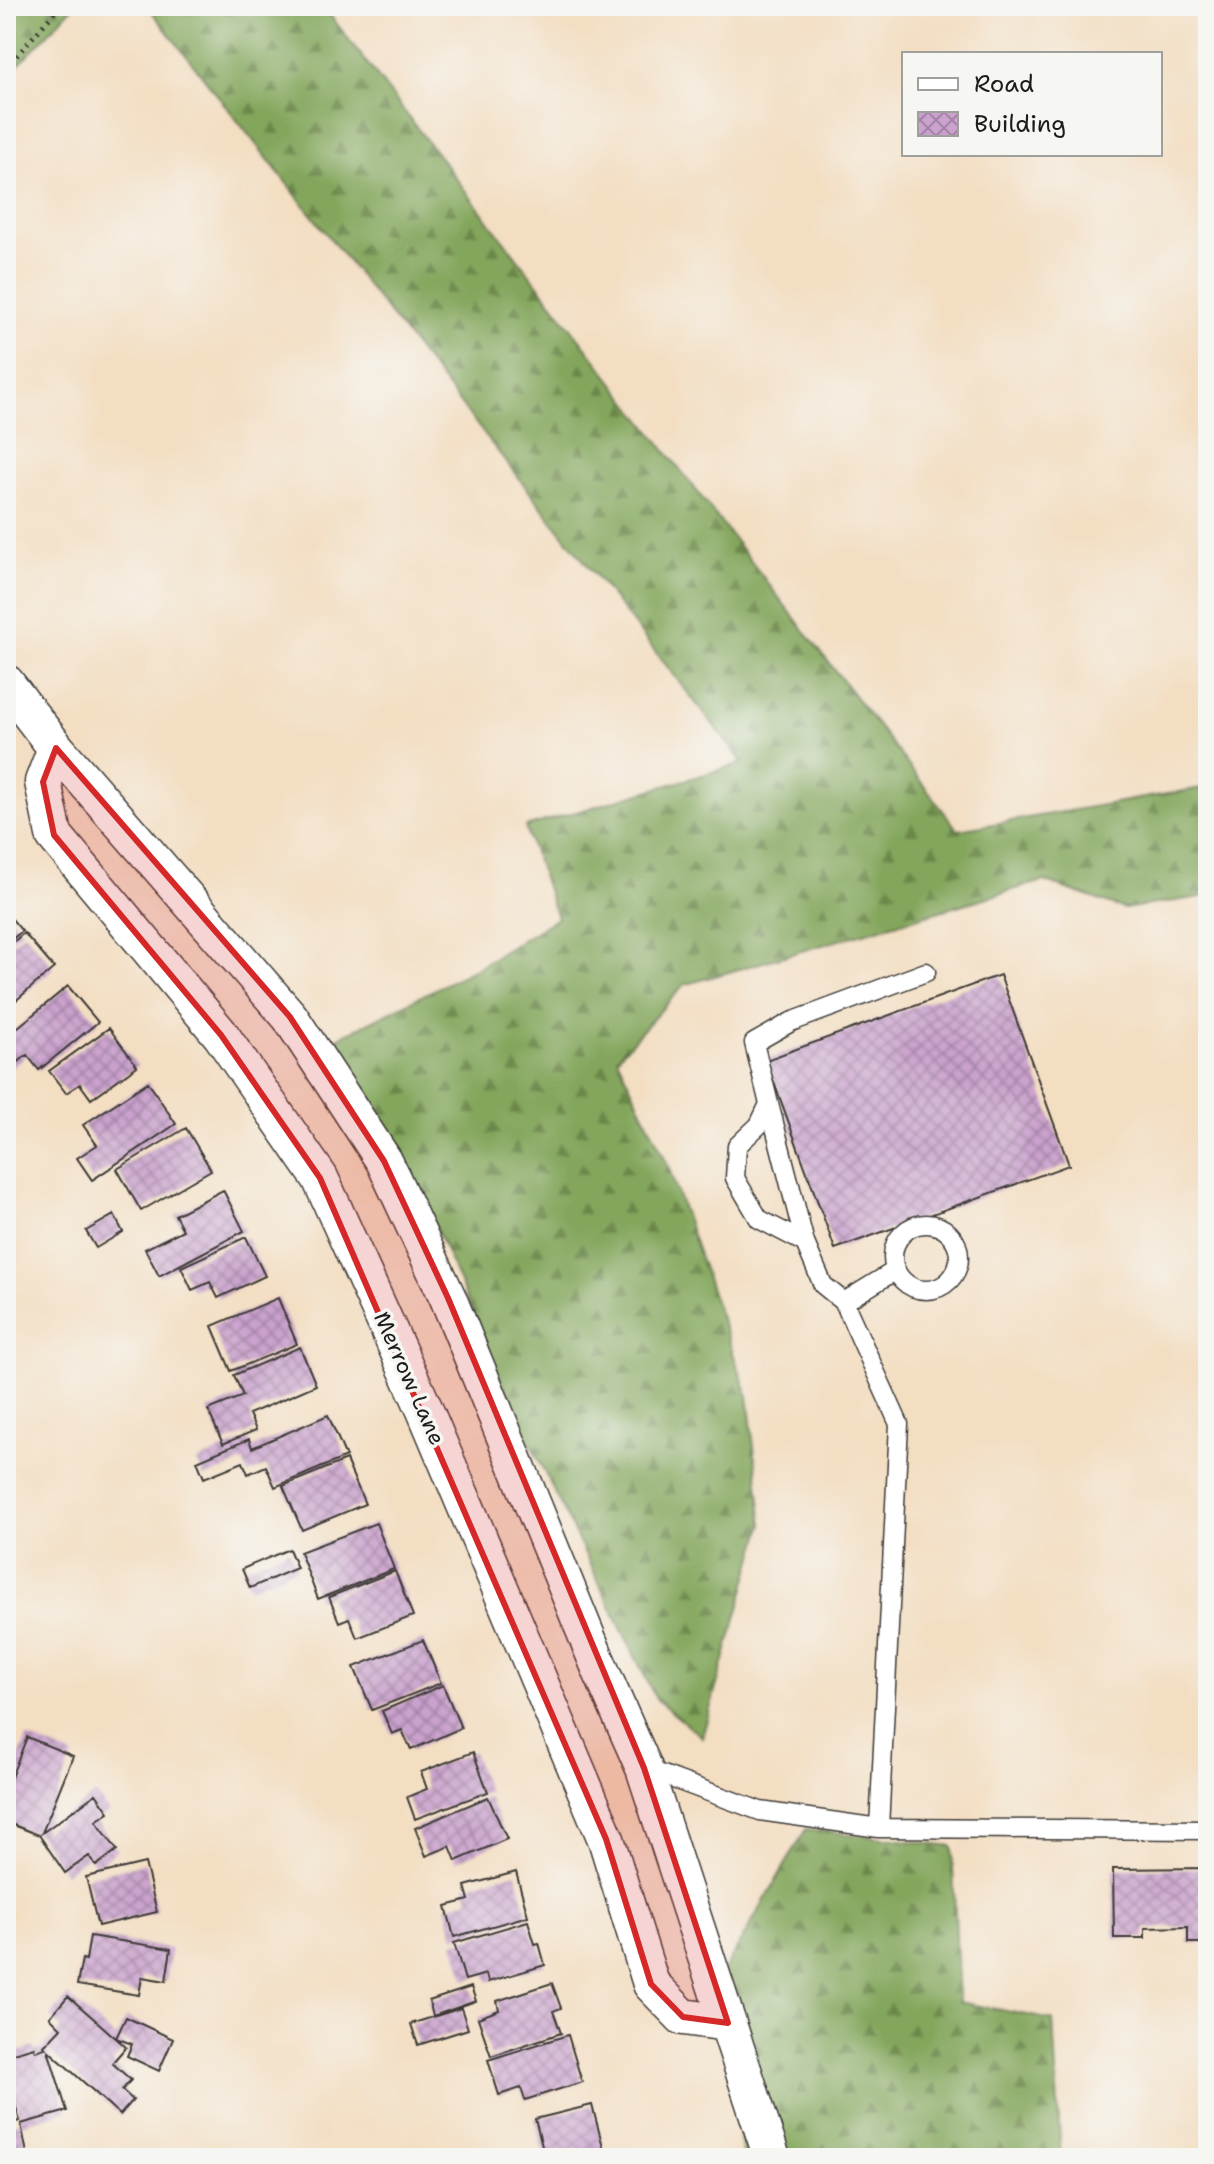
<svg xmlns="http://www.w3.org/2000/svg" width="1214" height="2164" viewBox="0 0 1214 2164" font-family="'Shantell Sans',sans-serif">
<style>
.forest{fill:url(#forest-firs);stroke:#50613c;stroke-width:2}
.building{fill:url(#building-cross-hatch)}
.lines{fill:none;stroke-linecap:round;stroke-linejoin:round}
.lane-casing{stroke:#3c3935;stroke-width:21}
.street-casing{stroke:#3c3935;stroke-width:39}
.path{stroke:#3c3935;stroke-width:5;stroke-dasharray:2 6;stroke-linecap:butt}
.lane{stroke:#fff;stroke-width:18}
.street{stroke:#fff;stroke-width:36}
.marked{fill:#d62828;fill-opacity:0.2;stroke:#d62828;stroke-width:6;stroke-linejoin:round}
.labels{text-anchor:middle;stroke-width:7;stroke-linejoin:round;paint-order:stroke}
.street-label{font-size:22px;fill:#1c1c1c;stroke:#f6f6f2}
</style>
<defs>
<pattern id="forest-firs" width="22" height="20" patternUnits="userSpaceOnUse" patternTransform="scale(2)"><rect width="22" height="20" fill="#83a65b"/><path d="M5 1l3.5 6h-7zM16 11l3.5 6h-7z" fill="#6a864a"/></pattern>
<pattern id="building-cross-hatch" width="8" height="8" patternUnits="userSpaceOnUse" patternTransform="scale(2)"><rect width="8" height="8" fill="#caa2cd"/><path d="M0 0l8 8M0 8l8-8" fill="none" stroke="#a383a6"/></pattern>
</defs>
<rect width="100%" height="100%" fill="#f6f6f2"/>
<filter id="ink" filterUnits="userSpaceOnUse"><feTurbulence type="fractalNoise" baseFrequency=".0125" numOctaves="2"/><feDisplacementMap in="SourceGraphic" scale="16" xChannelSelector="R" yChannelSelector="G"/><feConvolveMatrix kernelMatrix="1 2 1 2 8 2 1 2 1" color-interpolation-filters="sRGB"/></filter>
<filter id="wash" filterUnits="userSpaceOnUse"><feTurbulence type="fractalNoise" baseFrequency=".006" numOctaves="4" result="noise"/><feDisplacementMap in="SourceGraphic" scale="32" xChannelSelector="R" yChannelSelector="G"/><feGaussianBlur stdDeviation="1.8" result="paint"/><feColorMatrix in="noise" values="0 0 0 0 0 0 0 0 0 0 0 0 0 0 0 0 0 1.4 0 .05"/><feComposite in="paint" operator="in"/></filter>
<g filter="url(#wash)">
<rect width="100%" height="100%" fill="#f3dec2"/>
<path class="forest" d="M13,6h61l-68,72v-65z
M161,6h162l635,824 250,-43v109l-84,13 -80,-28 -360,104 -67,73 50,105 81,233 15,129 -61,212 -46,-38 -136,-277 -120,-277 -70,-103 145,-73 82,-51 -32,-91 218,-64 -591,-751z
M806,1829l146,17 7,156 94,18 8,138h-318l-12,-83 -9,-101z"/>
<g id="blocks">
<path class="building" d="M6,912l16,19 -16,13z
M24,933l30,35 -48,41v-61z
M1000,975l69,190 -234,84 -69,-189z
M68,986l30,36 -59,48 -12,-15 -17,14 -4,-4v-28z
M109,1028l28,38 -46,33 -11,-15 -14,9 -17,-22z
M148,1082l28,42 -84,56 -15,-22 20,-13 -14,-20z
M186,1128l25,42 -70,41 -24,-42z
M223,1190l21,41 -85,45 -14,-27 38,-19 -8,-15z
M114,1215l9,17 -27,16 -10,-17z
M246,1237l19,39 -47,22 -8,-16 -18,8 -11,-23z
M278,1298l19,46 -66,27 -19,-45z
M300,1347l16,38 -67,29 7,16 -33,14 -15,-34 35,-14 -9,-21z
M328,1415l18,42 -71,30 -9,-21 -18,8 -5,-12 -39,16 -7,-17 52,-22 3,9z
M346,1460l19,44 -63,26 -19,-44z
M376,1523l18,46 -76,30 -18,-47z
M289,1549l8,19 -47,20 -8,-19z
M395,1571l18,45 -56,22 -8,-20 -10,4 -10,-25z
M423,1640l18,43 -69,27 -18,-43z
M443,1685l18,43 -50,22 -9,-20 -10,4 -10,-23z
M27,1737l46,19 -31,77 54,-39 13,18 -13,9 21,29 -21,16 -7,-10 -24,17 -26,-38 -33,-13v-32z
M473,1752l15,40 -73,27 -8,-22 20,-8 -6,-17z
M488,1797l19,42 -51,22 -6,-15 -24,10 -11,-28z
M145,1863l12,49 -59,14 -12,-49z
M1208,1868v75h-20v-16l-43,1v10h-31l-1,-69z
M516,1872l12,44 -74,21 -8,-31 23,-6 -4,-14z
M528,1921l7,23 4,-1 6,22 -57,17 -2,-8 -21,6 -11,-37z
M90,1936l81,13 -5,32 -24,-4 -3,18 -62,-10 5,-26 4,1z
M552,1983l9,25 -8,3 8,22 -70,23 -13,-38 21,-8 -2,-9z
M471,1987l5,14 -43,15 -4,-15z
M68,1996l58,51 -14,16 19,17 -9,10 11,10 -13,15 -72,-65 19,61 -46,13 7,34h-22v-34l14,-3 -14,-47v-19l28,-8 1,4 10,-3 -1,-2 17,-18 -11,-11z
M461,2008l7,21 -50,16 -7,-21z
M126,2017l47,22 -14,32 -32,-15 5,-12 -16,-6z
M568,2035l14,47 -57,18 -4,-12 -22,7 -11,-35z
M592,2105l14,53h-61l-10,-39z"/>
</g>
</g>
<g filter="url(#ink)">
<use href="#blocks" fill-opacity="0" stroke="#3c3935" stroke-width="2"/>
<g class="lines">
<defs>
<path id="lane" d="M769,1104l36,139
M893 1257a33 33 0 1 1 66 0a33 33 0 1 1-66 0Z
M844,1302l-21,-17 -18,-42 -46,-24 -24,-41 2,-32 22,-21 10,-21 -15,-61 37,-21 135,-50
M644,1768l116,43 119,17 329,2
M879,1828l20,-404 -55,-122 52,-32"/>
<path id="street" d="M6,683l50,65 234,269 94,144 64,137 153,373 43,97 128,390
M56,748l-13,34 11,53 167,200 99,143 104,230 182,431 45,145 32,33 45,6"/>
</defs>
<use href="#lane" class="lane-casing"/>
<use href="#street" class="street-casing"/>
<path class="path" d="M6,68l54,-62"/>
<use href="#lane" class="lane"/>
<use href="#street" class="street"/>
</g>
</g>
<path class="marked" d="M56,748l234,269 94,144 64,137 196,470 84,255 -45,-6 -32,-33 -45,-145 -286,-661 -99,-143 -167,-200 -11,-53z"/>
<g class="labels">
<g class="street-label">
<text transform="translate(410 1378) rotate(66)" y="8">Merrow Lane</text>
</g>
</g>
<rect width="1214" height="2164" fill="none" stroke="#f6f6f2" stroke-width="32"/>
<rect x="902" y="52" width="260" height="104" fill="#f6f6f2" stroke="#9f9f9c" stroke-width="2"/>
<rect x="918" y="78" width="40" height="12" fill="#ffffff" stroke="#9f9f9c" stroke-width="2"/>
<text x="974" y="92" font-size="24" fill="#1c1c1c">Road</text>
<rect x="918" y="112" width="40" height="24" fill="url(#building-cross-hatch)" stroke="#9f9f9c" stroke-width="2"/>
<text x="974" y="132" font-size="24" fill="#1c1c1c">Building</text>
</svg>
